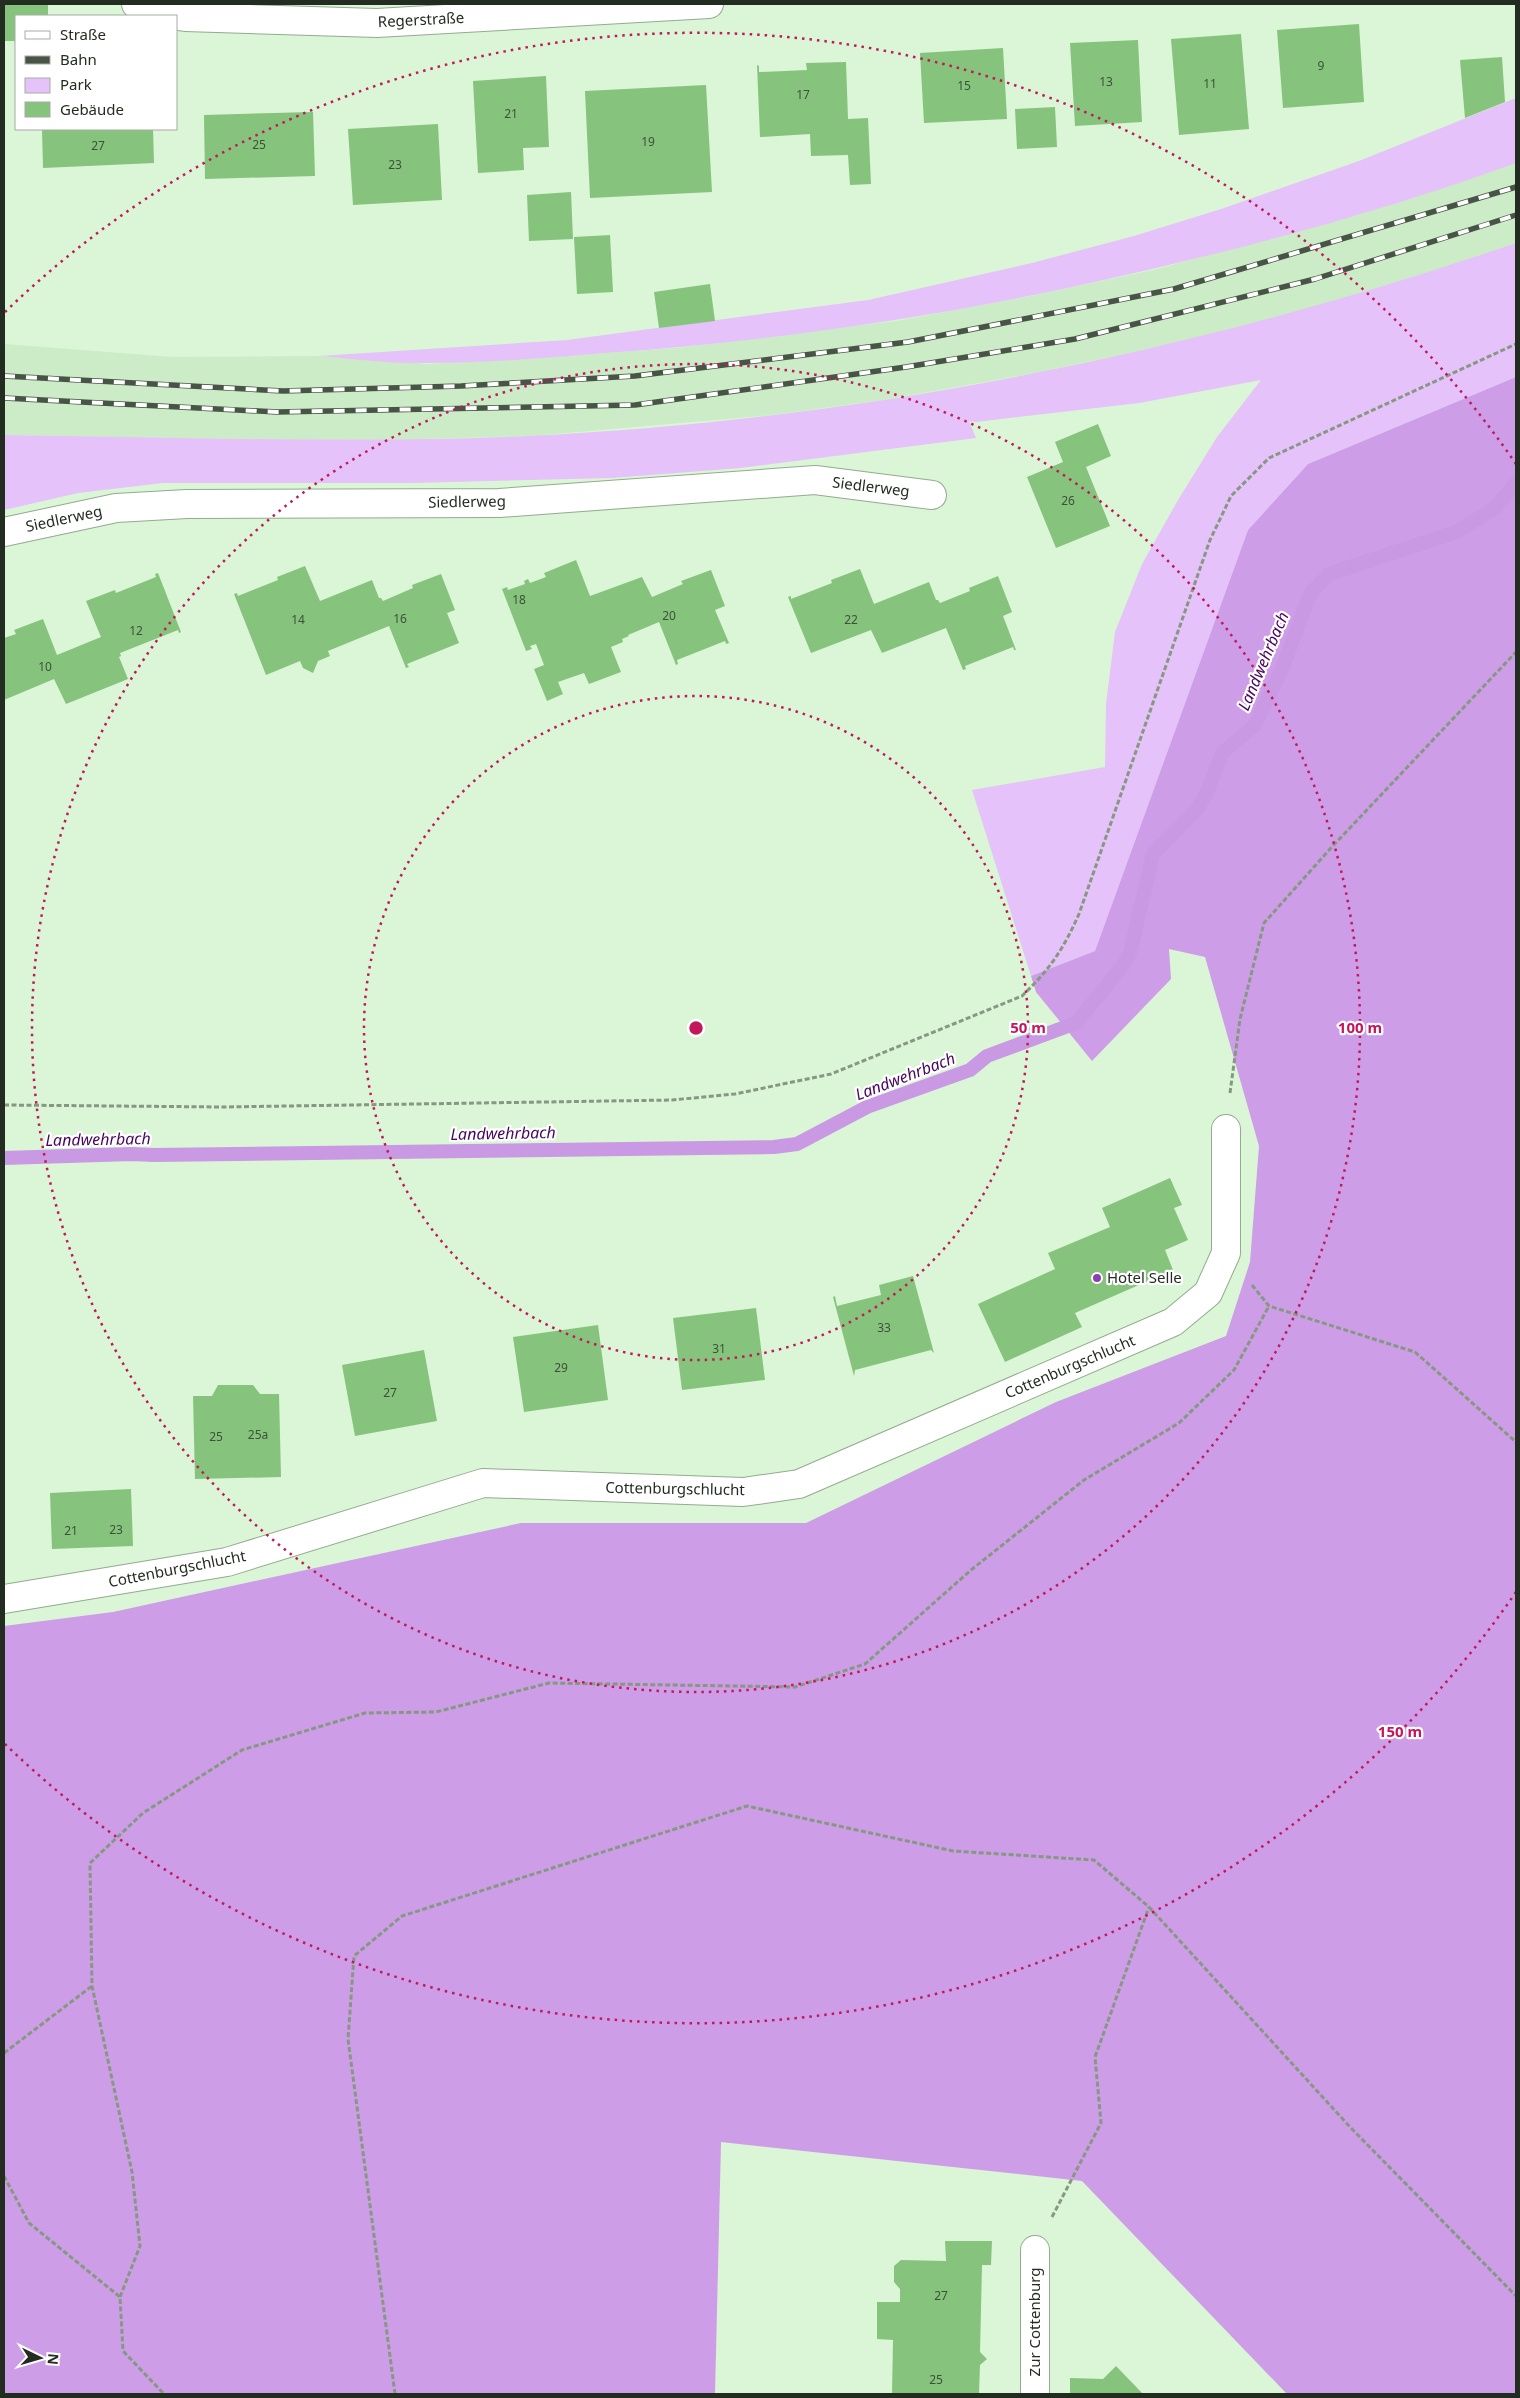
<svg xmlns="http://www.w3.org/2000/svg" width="1520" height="2398" viewBox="0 0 1520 2398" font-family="'Noto Sans',sans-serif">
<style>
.built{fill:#ccebc7}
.green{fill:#e5c2f9}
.forest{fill:#cd9de7}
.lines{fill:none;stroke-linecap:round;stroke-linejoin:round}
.stream{stroke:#c999e3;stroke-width:14}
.building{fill:#86c37d}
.minor-casing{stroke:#93ab8f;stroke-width:30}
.path{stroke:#869882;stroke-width:3;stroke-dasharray:5 2.5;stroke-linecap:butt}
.minor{stroke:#fff;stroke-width:28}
.rail-casing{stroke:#485546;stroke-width:5.5}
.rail{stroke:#fff;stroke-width:4;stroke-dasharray:11;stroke-linecap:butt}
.ring{fill:none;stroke:#c2185b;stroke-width:2.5;stroke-dasharray:2.5 5}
.poi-dot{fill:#8c3fb0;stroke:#fff;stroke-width:2}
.labels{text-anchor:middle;stroke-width:4.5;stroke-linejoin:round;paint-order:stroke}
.number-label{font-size:12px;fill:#3c5238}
.street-label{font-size:15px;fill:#232c21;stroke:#fff}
.poi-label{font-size:15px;fill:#232c21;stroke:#fff;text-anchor:start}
.water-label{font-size:16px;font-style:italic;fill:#470460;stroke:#fff}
.centre{fill:#c2185b;stroke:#fff;stroke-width:2.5}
.ring-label{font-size:15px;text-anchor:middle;font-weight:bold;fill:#c2185b;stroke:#fff;stroke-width:4.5;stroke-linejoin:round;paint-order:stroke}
</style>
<rect width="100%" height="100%" fill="#dbf5d7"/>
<path class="built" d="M1516,163v80l-70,24 -129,39 -146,38 -136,29 -152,27 -111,15 -240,21 -182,5 -346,-6v-91l168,13 147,-1 107,8 100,-5 150,-11 220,-27 125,-23 132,-28 208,-56z"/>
<path class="green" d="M1516,98v65c-140,51 -285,89 -430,121 -159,35 -318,57 -480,69 -59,5 -118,10 -177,10 -37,1 -74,-4 -110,-7l248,-16 301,-40 164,-37 102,-27 87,-27 138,-48z
M1516,243v134l-208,87 -60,66 -153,421 -64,25 -59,-186 133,-23 1,-63 9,-72 27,-68 36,-64 39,-63 44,-57 -122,23 -163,19 -7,-1 7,17 -236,30 -128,10 -199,5h-250l-85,10 -74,17v-75c175,2 349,9 524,1 336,-16 670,-84 988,-193z"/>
<path class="forest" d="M1516,377v2017h-229l-205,-213 -361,-39 -6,252h-711v-768l109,-14 408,-89h285l250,-121 170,-66 24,-74 9,-116 -54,-189 -36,-8 2,30 -79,82 -56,-69 -5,-16 64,-25 153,-421 60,-66z"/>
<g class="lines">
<path class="stream" d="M4,1158l128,-4 22,1 620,-8 23,-3 70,-37 103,-37 17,-14 89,-33 46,-56 8,-14 23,-99 44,-45 9,-14 16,-42 33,-28 27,-56 28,-75 19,-20 127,-42 39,-24 21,-25"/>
</g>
<path class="building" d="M4,4h44v12h-32v25h-12z
M1359,24l5,78 -81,6 -6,-78z
M1241,34l8,95 -70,6 -8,-96z
M1138,40l4,82 -67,4 -5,-83z
M1003,48l4,71 -83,4 -4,-70z
M1502,57l3,45 -40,16 -5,-58z
M846,62l2,57 20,-1 3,66 -21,1 -2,-30 -37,1 -1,-22 -50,3 -3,-72 2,1v6l48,-2 -1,-7z
M546,76l3,71 -26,1 1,22 -46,3 -5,-92z
M706,85l6,107 -122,6 -5,-107z
M1055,107l2,40 -40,2 -2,-40z
M313,112l2,64 -110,3 -1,-64z
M438,124l4,76 -89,5 -5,-76z
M42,129h111l1,34 -111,5z
M571,192l2,47 -44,2 -2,-46z
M610,235l3,57 -36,2 -3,-57z
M710,284l5,37 -56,7 -5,-36z
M1098,424l13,32 -25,11 24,59 -54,22 -29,-71 36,-15 -8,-20z
M576,560l14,36 52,-19 10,20 31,-13 -2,-3 30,-11 14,36 -10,4 14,33 -3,1 -1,-3 -48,19 1,4 -2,1 -17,-43 -31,13 1,1 -7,3 1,3 -12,5 10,25 -32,12 -5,-11 -26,9 5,12 -16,7 -13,-32 10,-4 -8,-21 -6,2 2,3 -6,2 -24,-62 5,-2 1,3 17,-6 -1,-3 4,-2 2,4 16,-6 -2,-4z
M305,566l15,35 52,-21 7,18h2l2,3 30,-13 -1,-3 29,-11 14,36 -8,3 12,30 -52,21 2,3 -3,1 -17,-42 -61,25 2,5 -12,5 -5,12 -10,-5 -3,-7 -34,14 -32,-81 3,-1 1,3 40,-16 -1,-3z
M860,569l14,35 55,-22 7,18h2l2,3 30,-12 -1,-3 29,-12 14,36 -9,4 13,34h-2l-1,-3 -48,19 1,3 -3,1 -17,-42 -64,25 -11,-23 -60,23 -23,-56 3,-1v3l41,-16 -1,-3z
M158,573l23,59 -2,1 -1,-3 -58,23 1,3 -2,1 9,22 -62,25 -12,-25 -50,21v-62l12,-4 -2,-4 29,-11 14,36 44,-18 -15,-36 29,-11 1,3 40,-16 -1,-3z
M1170,1178l12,27 -8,3 14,32 -23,10 8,20 -98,43 7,14 -77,35 -27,-58 77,-35 -7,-16 62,-26 -8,-19z
M913,1276l21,77 -3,-3 -76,20 -1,6 -21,-79 2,-1 2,10 44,-11 -2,-10z
M756,1308l9,72 -83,10 -9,-72z
M598,1325l10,75 -84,12 -11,-75z
M424,1350l13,71 -82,15 -13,-71z
M218,1385h35l7,9h19l2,83 -86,2 -2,-83h19z
M131,1489l2,57 -81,3 -2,-56z
M945,2241h47l-1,24h-9l-2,87 7,7 -7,6 -1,29h-87l1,-54 -16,-1v-37h23v-13l-6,-7v-16l7,-6 45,1z
M1116,2366l27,28h-73v-16l33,1z"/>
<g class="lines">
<defs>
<path id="minor" d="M136,4l13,8 36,5 192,6 332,-19
M4,532l112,-24 71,-4 312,-1 316,-23 117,15
M4,1599l223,-37 256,-79 260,9 56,-8 374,-162 35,-29 18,-40v-124
M1035,2250v144"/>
</defs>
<use href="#minor" class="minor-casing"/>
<path class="path" d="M1230,1093l10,-74 24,-96 66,-74 186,-197
M4,1105l219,2 449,-7 63,-6 96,-20 191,-78c28,-27 41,-46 57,-82l131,-374 21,-44 38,-38 247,-114
M1252,1285l17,21 146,46 101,90
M4,2053l88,-67
M4,2176l25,47 91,74 3,54 41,43
M1052,2217l49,-94 -6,-66 54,-150
M120,2297l20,-51 -8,-74 -40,-186 -2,-123 53,-50 99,-63 123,-37 71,-1 113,-29 246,4 70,-23 106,-94 113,-90 95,-57 55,-53 35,-64
M395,2394l-47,-355 6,-83 48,-40 345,-110 206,45 141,9 55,47 201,220 166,169"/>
<use href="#minor" class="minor"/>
<defs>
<path id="rail" d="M4,376l279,15 178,-5 174,-10 273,-34 266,-53 342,-102
M4,398l273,14 358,-7 271,-38 169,-28 240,-60 201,-64"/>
</defs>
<use href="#rail" class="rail-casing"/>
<use href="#rail" class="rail"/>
</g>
<g class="ring">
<circle cx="696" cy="1028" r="332"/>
<circle cx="696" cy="1028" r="664"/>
<path d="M1516 1592A995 995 0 0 1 5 1744M5 312A995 995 0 0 1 1516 464"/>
</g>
<circle class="poi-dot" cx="1097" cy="1278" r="5"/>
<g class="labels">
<g class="number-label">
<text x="1321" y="70">9</text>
<text x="1106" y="86">13</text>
<text x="1210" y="88">11</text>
<text x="964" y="90">15</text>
<text x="803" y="99">17</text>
<text x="511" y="118">21</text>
<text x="648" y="146">19</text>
<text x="259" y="149">25</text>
<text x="98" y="150">27</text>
<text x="395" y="169">23</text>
<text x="1068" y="505">26</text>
<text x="519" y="604">18</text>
<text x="669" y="620">20</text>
<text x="400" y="623">16</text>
<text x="298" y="624">14</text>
<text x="851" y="624">22</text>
<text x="136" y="635">12</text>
<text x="45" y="671">10</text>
<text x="884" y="1332">33</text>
<text x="719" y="1353">31</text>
<text x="561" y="1372">29</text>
<text x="390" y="1397">27</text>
<text x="258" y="1439">25a</text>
<text x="216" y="1441">25</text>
<text x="116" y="1534">23</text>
<text x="71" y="1535">21</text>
<text x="941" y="2300">27</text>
<text x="936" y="2384">25</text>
</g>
<g class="street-label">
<text transform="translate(421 20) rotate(-3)" y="5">Regerstraße</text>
<text transform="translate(871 487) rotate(7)" y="5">Siedlerweg</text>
<text transform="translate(467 502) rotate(-1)" y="5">Siedlerweg</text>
<text transform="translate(64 519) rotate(-12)" y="5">Siedlerweg</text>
<text transform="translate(1070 1367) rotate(-23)" y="5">Cottenburgschlucht</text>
<text transform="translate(675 1489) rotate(1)" y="5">Cottenburgschlucht</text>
<text transform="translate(177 1569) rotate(-11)" y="5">Cottenburgschlucht</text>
<text transform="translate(1035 2322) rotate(-90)" y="5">Zur Cottenburg</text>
</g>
<g class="poi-label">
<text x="1107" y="1283">Hotel Selle</text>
</g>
<g class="water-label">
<text transform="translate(1263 661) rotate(-67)" y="6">Landwehrbach</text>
<text transform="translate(905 1076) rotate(-21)" y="6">Landwehrbach</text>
<text transform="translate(503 1133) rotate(-1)" y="6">Landwehrbach</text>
<text transform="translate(98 1139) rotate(-1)" y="6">Landwehrbach</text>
</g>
</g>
<circle cx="696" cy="1028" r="8" class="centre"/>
<g class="ring-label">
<text x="1028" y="1033">50 m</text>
<text x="1360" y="1033">100 m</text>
<text x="1400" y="1737">150 m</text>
</g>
<rect width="1520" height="2398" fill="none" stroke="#232c21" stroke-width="10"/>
<rect x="15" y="15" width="162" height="115" fill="#ffffff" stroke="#a7aba6"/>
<rect x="25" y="31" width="25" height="8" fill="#ffffff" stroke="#a7aba6"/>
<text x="60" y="40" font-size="15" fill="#232c21">Straße</text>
<rect x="25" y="56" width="25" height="8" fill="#485546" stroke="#a7aba6"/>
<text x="60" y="65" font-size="15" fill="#232c21">Bahn</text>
<rect x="25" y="78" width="25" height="15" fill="#e5c2f9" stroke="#a7aba6"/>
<text x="60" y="90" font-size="15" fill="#232c21">Park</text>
<rect x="25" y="102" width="25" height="15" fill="#86c37d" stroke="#a7aba6"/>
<text x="60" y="115" font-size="15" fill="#232c21">Gebäude</text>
<g transform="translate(40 2358) rotate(95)" stroke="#ffffff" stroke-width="4" paint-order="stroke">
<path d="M0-4L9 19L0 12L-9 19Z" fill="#232c21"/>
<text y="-8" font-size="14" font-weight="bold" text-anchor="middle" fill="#232c21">N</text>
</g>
</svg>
